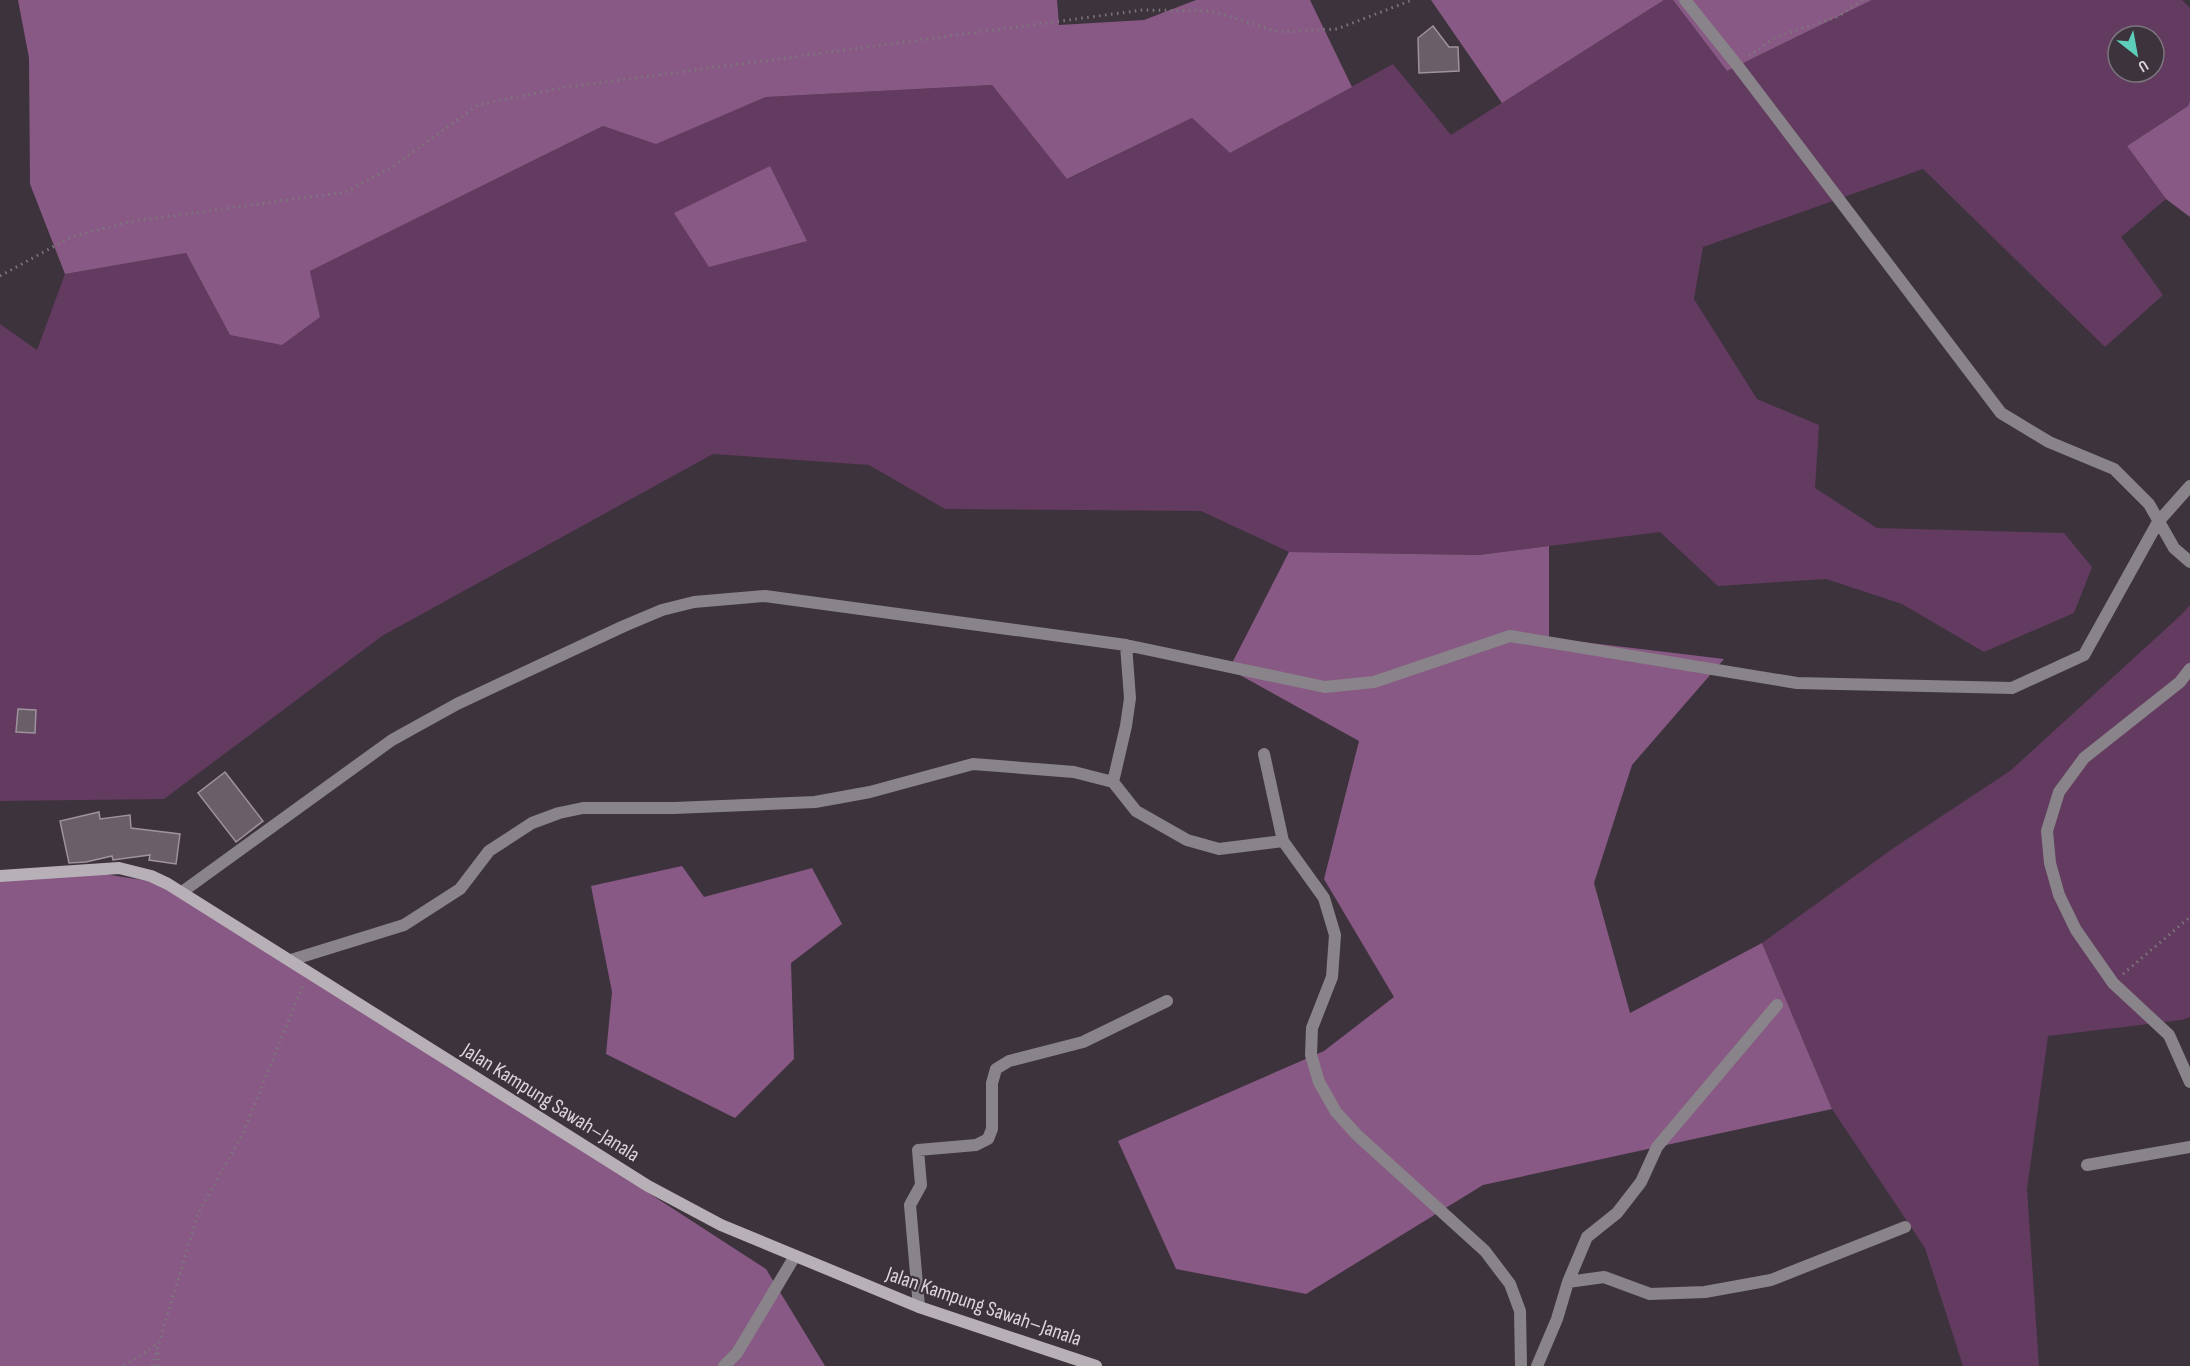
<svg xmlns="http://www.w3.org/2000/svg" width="2190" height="1366" viewBox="0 0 2190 1366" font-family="'Sofia Sans Condensed',sans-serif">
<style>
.green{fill:#633a60;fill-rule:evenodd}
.forest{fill:#885984}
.building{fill:#6a5f69;stroke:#9e929c;stroke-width:1.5}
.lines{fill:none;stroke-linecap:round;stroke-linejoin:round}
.path{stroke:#7e767d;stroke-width:3;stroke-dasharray:1.5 4.5;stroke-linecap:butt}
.street{stroke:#898489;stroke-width:12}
.secondary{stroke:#b8b0b7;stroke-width:12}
.labels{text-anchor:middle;stroke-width:4.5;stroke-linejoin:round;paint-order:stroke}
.street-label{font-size:21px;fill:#dbd5db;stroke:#3d333c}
</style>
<rect width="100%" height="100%" fill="#3d333c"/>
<path class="green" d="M1664,0h9l54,71 145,-71h310l8,8v93l-2,5 -61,40 39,53 -45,38 42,58 -58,52 -182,-178 -220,78 -9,52 63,100 62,26 -4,63 62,40 187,5 28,34 -18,46 -90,39 -82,-48 -76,-25 -108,7 -58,-54 -181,23 -190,-3 -88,-41 -256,-2 -76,-44 -156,-11 -331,182 -218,163 -164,2v-477l37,26 28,-76 121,-21 44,82 90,-18 -10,-46 293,-145 53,17 110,-46 226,-12 76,94 124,-61 38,35 163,-89 58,71zM2118,36h36v36h-36z
M2190,605v412l-8,3 -134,16 -21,153 12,177h-76l-38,-118 -93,-139 -70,-166 133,-96 115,-76 171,-156z"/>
<path class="forest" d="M18,0h1039l2,25 85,-5 52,-20h114l42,87 -122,66 -38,-35 -125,61 -75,-94 -226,12 -110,47 -53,-18 -293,145 10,46 -38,28 -52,-10 -44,-82 -121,21 -35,-90 -1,-126z
M1431,0h233l-162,103z
M1673,0h199l-145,71z
M2190,101v116l-24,-18 -39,-53 61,-40z
M770,166l37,75 -98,26 -35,-54z
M1549,546v92l175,21 -92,106 -38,118 36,130 132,-70 70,166 -349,76 -177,109 -130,-25 -58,-128 206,-90 70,-54 -70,-118 35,-138 -130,-72 60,-117 190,3z
M682,866l22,31 108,-29 30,56 -51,39 3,96 -59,59 -129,-64 6,-62 -21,-106z
M85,871l83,13 140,88 458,297 59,97h-825v-492z"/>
<path class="building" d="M1433,26l16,21h9l1,24 -40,2 -1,-35z
M18,709l18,1 -1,23 -19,-1z
M225,772l38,49 -27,21 -38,-49z
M99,812l1,7 30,-4 1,13 49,6 -4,30 -27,-4 1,-5 -37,5 -1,-4 -26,6 -17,1 -9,-42z"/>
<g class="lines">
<path class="path" d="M1749,56l27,-19 63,-21 23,-16
M0,276l71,-39 57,-15 218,-30 49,-27 83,-60 83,-17 582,-78 69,1 66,21 59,-3 75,-29
M2123,974l67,-57
M124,1366l33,-22
M152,1366l46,-152 45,-81 60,-148
M158,1366v-18"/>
<path class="street" d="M1685,0l52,65 264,348 48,29 65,27 35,35 25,44 16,14
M2190,669l-10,13 -96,76 -25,34 -12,39 3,32 9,32 17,35 37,53 56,52 21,47
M1264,754l19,87 41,57 11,37 -3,42 -20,51 -1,27 8,27 17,30 21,23 128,116 25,33 10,27 1,55
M1113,782l13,-56 4,-28 -4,-53
M182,892l210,-152 65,-36 167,-78 38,-16 32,-8 71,-6 361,49 199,42 49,-5 136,-46 287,47 215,5 72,-33 74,-133 32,-36
M291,960l113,-35 56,-36 29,-38 43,-28 27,-10 24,-5h91l141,-6 55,-10 103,-28 101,8 39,10 23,29 51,29 32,9 64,-8
M2087,1165l103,-18
M1568,1282l36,-5 46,17 55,-2 66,-12 134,-53
M919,1307l-9,-102 11,-20 -3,-35 58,-5 12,-6 4,-10v-46l4,-14 13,-8 74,-19 84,-41
M724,1366l13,-13 58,-97
M1537,1366l20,-47 11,-37 19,-45 30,-24 24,-31 16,-35 120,-142"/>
<path class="secondary" d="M0,876l119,-8 32,8 17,8 480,302 73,39 198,82 177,59"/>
</g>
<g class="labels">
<g class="street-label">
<text transform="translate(551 1102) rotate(32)" y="7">Jalan Kampung Sawah–Janala</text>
<text transform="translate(984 1306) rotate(19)" y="7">Jalan Kampung Sawah–Janala</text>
</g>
</g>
<g transform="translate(2136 54) rotate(149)"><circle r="28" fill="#3d333c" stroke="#7c747c" stroke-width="1.5"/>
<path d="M0-4.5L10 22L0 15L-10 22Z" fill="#5dceb9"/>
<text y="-9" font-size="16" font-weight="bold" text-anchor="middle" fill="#dbd5db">U</text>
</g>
</svg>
